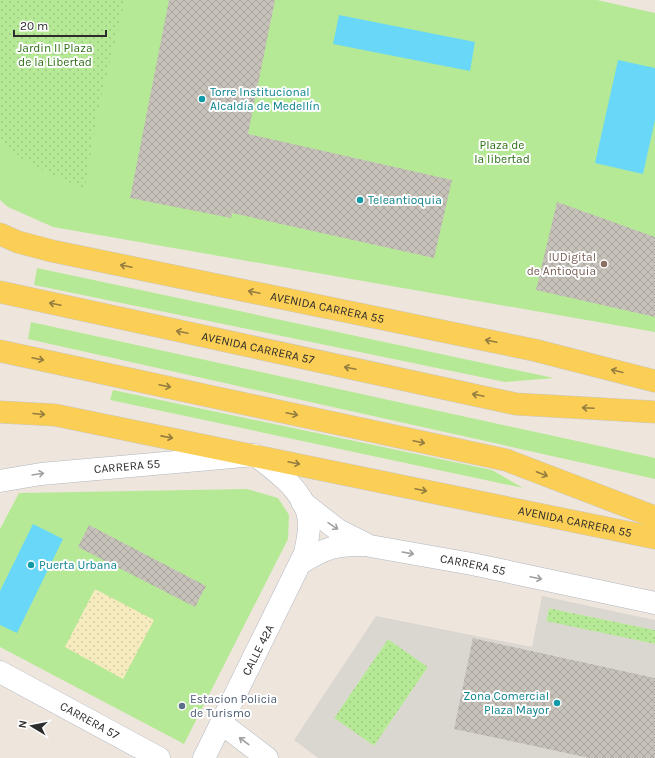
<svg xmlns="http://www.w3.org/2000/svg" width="655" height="758" viewBox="0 0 655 758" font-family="Karla,sans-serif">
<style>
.grass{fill:#b6e996}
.sand{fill:url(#sand-dots)}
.garden{fill:url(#garden-dots)}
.plaza{fill:#dad6d0;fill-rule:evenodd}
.water{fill:#69d8f8}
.building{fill:url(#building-cross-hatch)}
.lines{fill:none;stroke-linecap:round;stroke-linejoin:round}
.street-casing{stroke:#b1b5c0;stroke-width:23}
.secondary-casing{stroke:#b1b5c0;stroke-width:23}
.primary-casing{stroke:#c8c8c8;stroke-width:23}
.street{stroke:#fff;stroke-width:22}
.secondary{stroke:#fff;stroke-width:22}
.primary{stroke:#fbce55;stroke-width:22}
.oneway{stroke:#947d40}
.oneway2{stroke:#a0a0a0}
.culture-dot{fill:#0f9aa8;stroke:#fff;stroke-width:1.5}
.education-dot{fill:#8d6e63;stroke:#fff;stroke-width:1.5}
.service-dot{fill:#5c6f8a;stroke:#fff;stroke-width:1.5}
.labels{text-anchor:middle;stroke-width:4;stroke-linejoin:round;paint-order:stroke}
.park-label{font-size:12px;fill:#2c7015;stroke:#fff}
.culture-label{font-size:12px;fill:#0d838f;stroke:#fff;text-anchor:start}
.education-label{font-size:12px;fill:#785e54;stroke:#fff;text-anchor:end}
.street-label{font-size:12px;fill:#2c2c2c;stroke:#fff}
.service-label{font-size:12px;fill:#4e5e75;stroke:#fff;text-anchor:start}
</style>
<defs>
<pattern id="sand-dots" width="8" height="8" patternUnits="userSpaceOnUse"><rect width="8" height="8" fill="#f5ebbe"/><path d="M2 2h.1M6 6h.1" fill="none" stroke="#d2caa3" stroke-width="1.8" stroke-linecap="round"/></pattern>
<pattern id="garden-dots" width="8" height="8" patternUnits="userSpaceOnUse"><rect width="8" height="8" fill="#b6e996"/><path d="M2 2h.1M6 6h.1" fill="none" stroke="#9dc881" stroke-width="1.8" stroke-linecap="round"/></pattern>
<pattern id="building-cross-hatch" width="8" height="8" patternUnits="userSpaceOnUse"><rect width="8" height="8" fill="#c6c1b9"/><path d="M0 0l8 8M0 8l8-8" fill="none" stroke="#aaa69f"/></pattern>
</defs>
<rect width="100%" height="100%" fill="#eee6dd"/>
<path class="grass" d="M0,0h597l58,13v319l-602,-105 -45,-20 -8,-7z
M37,268l517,110 -49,4 -471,-97z
M31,322l624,136v21l-627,-140z
M113,390l379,80 31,18 -413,-88z
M247,489l31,9 11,17 -1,24 -104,205 -184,-97v-118l19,-36z"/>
<path class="sand" d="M95,589l59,31 -31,59 -58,-32z"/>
<path class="garden" d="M0,0h125l-29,119 -11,70 -39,-17 -34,-19 -12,-17z
M549,608l106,22v14l-109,-22z
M388,639l40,28 -54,79 -40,-28z"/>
<path class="plaza" d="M542,596l113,24v10l-106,-22 -3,13 109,23v34l-181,-40 -20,91 135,29h-271l-24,-18 82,-124 156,31zM388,639l40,28 -54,79 -40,-28z"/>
<path class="water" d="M339,15l136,27 -5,29 -137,-27z
M618,60l37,8v52l-12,54 -48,-11z
M33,524l30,15 -46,94 -17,-8v-34z"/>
<path class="building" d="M169,0h106l-27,134 204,46 -18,78 -202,-45 -1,5 -101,-20z
M557,202l98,35v80l-119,-27z
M89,525l117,61 -11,21 -117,-60z
M473,638l182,40v80h-66l-135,-29z"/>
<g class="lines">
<defs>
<g id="street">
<path id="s1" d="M0,672l159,86"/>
</g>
<g id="secondary">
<path id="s2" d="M0,481l41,-7 214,-19c21,16 50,36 54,65 1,11 -2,22 -4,33l-101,205"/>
<path id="s3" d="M302,502l36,28 32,16 102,18 183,39"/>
<path d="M301,563c24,-15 36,-19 64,-18"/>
<path d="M221,723l46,35"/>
</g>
<g id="primary">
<path id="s4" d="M0,234l18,8 34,9 482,99 121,31"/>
<path id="s5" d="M0,292l516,112 139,8"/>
<path d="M0,351l506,109 149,57"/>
<path id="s6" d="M0,412l55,3 600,123"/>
</g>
</defs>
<use href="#street" class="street-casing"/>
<use href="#secondary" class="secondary-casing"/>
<use href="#primary" class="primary-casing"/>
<use href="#street" class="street"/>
<use href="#secondary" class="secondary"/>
<use href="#primary" class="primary"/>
</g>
<defs><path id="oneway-shaft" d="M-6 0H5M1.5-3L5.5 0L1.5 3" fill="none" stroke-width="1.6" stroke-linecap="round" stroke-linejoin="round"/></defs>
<g class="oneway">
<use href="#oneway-shaft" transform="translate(126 266) rotate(-168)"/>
<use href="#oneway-shaft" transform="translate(254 292) rotate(-168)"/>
<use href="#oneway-shaft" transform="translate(55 304) rotate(-168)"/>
<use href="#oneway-shaft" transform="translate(182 332) rotate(-168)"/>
<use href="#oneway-shaft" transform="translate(491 341) rotate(-168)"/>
<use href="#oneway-shaft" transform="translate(38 359) rotate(12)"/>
<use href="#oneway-shaft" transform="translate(350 368) rotate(-168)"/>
<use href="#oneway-shaft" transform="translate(617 371) rotate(-166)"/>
<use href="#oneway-shaft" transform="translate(165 386) rotate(12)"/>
<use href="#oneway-shaft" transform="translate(478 395) rotate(-168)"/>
<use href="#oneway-shaft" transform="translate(588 408) rotate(-177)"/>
<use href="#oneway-shaft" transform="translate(39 414) rotate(5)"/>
<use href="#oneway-shaft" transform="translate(292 414) rotate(12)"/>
<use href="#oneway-shaft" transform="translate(167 437) rotate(11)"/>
<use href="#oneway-shaft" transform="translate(419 442) rotate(12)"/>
<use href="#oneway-shaft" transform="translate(294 463) rotate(12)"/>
<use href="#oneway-shaft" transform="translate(542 474) rotate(21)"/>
<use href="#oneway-shaft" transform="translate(421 490) rotate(12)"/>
</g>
<g class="oneway2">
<use href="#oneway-shaft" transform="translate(38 474) rotate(-9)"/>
<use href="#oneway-shaft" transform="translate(333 526) rotate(34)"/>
<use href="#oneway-shaft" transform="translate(408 553) rotate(10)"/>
<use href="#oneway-shaft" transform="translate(536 578) rotate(12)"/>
<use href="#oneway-shaft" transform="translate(244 741) rotate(-143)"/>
</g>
<g class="culture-dot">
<circle cx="202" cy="99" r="4"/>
<circle cx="360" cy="200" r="4"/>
<circle cx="31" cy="565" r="4"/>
<circle cx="557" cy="703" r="4"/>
</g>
<circle class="education-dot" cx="604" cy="264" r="4"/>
<circle class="service-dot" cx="182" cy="706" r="4"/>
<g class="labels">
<g class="park-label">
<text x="55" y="52">Jardin II Plaza<tspan x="55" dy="14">de la Libertad</tspan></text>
<text x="502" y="149">Plaza de<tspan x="502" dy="14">la libertad</tspan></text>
</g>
<g class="culture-label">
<text x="210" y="96">Torre Institucional<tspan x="210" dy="14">Alcaldía de Medellín</tspan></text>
<text x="368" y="204">Teleantioquia</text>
<text x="39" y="569">Puerta Urbana</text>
<text x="549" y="700" text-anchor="end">Zona Comercial<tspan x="549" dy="14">Plaza Mayor</tspan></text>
</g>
<g class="education-label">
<text x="596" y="261">IUDigital<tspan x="596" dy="14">de Antioquia</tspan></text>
</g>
<g class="street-label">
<text dy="4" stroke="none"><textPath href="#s4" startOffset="336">AVENIDA CARRERA 55</textPath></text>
<text dy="4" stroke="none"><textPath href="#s5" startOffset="264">AVENIDA CARRERA 57</textPath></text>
<text dy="4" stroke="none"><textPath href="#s2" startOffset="128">CARRERA 55</textPath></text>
<text dy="4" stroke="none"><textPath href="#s6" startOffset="586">AVENIDA CARRERA 55</textPath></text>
<text dy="4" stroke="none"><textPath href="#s3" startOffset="186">CARRERA 55</textPath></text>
<text transform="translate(258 650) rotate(-63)" y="4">CALLE 42A</text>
<text dy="4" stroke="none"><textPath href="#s1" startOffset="102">CARRERA 57</textPath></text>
</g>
<g class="service-label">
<text x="190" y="703">Estacion Policia<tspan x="190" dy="14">de Turismo</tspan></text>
</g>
</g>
<g transform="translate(32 726) rotate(280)" stroke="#ffffff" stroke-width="3" paint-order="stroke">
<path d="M0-3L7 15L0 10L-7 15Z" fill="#2c2c2c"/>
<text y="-6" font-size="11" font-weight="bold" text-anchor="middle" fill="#2c2c2c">N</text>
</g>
<path d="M14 30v6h92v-6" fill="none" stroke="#2c2c2c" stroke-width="2"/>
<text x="20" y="30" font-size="12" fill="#2c2c2c" stroke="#ffffff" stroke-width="3" paint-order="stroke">20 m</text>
</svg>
